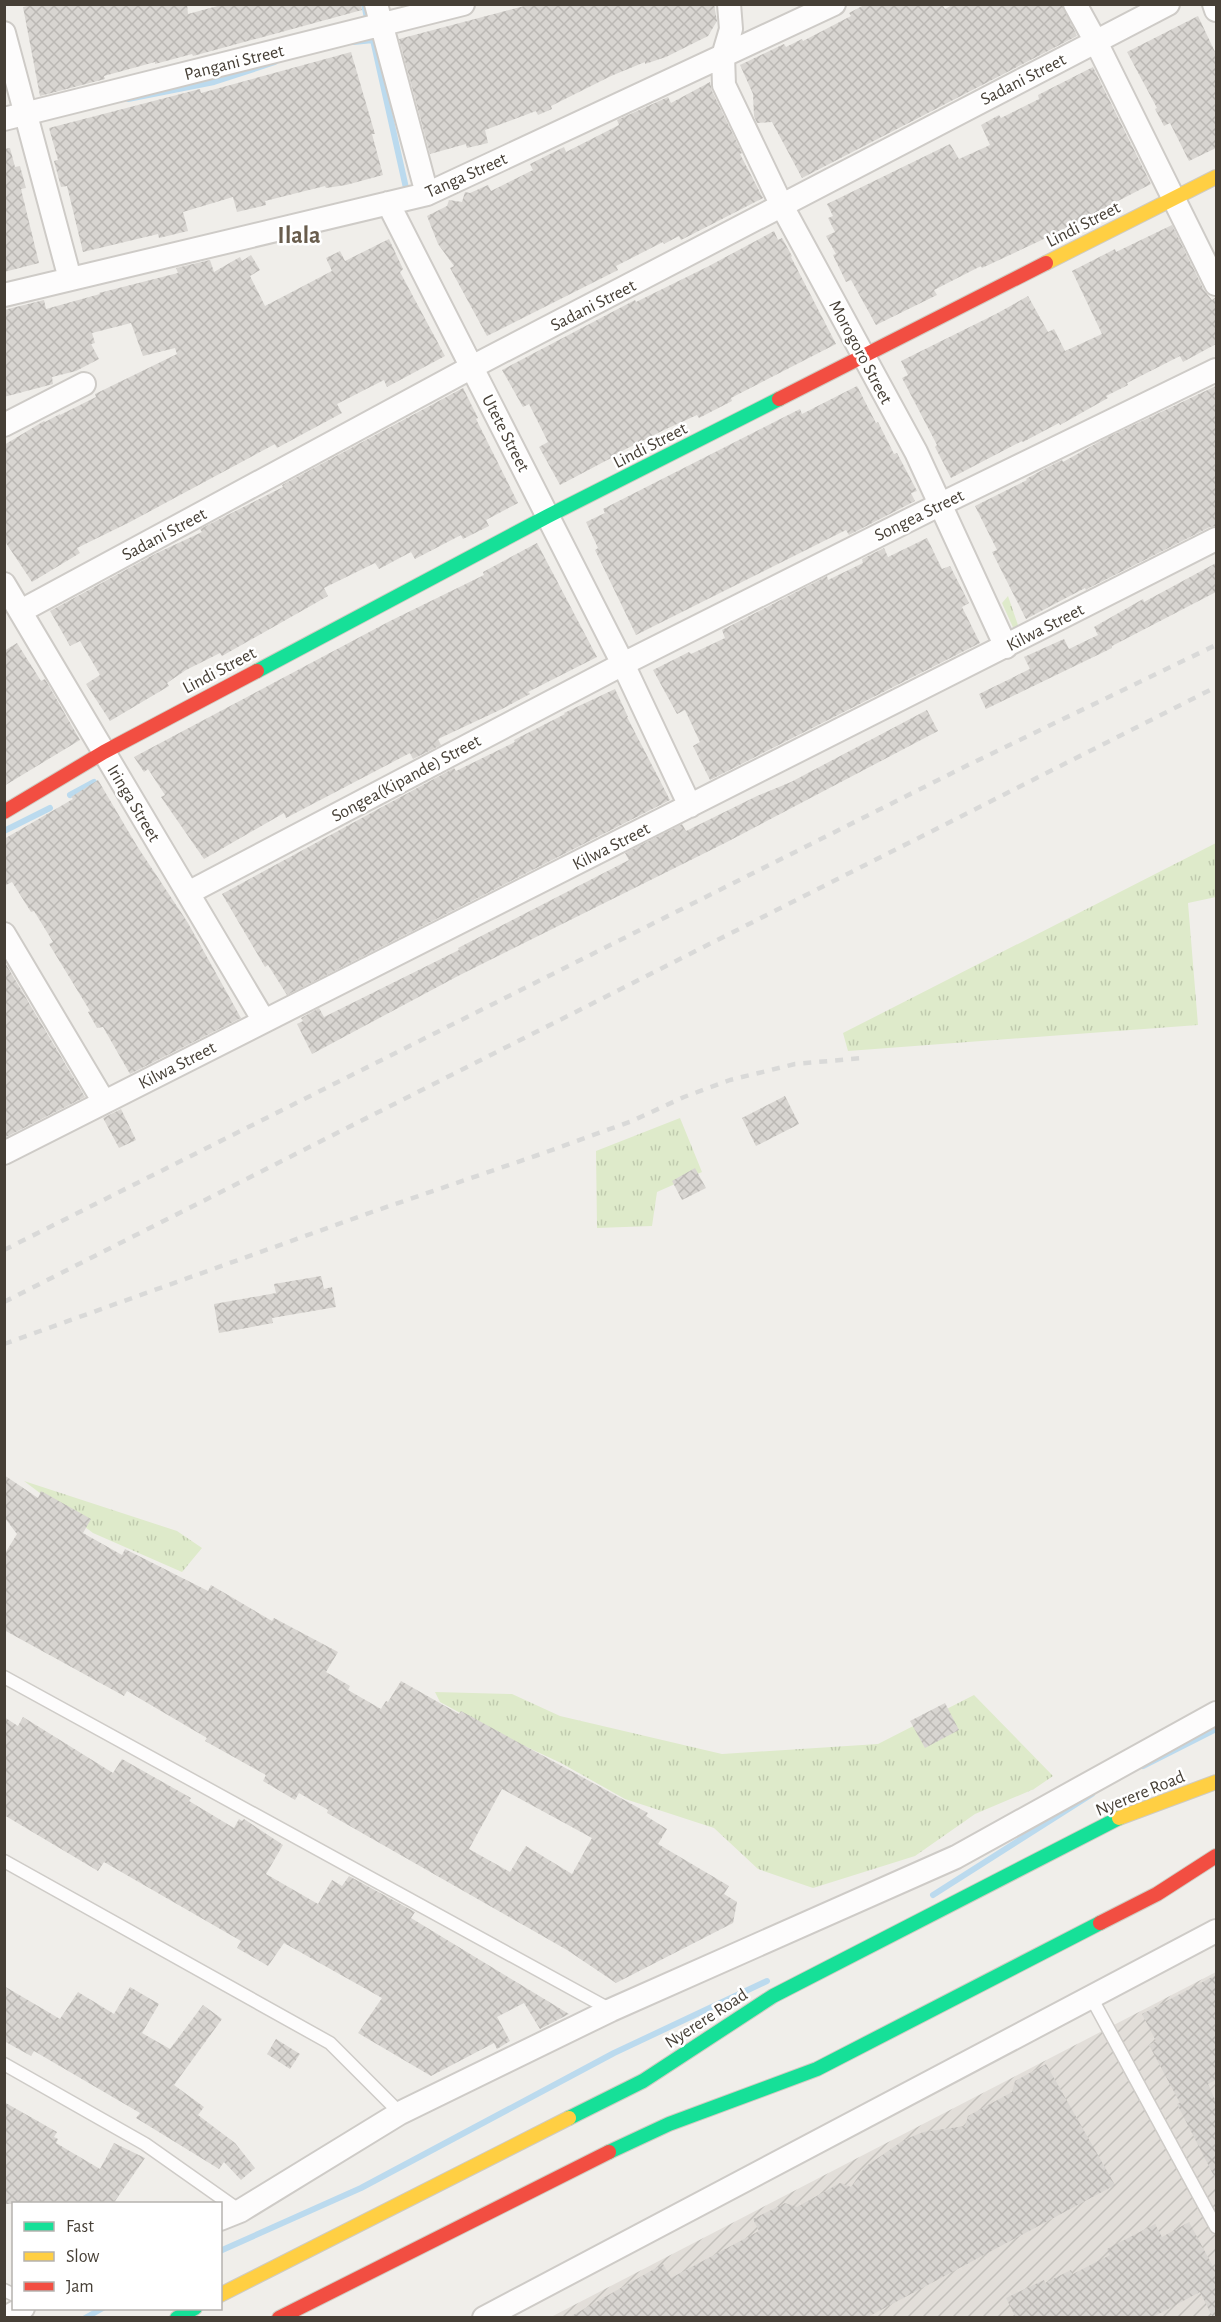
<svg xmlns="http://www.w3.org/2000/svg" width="1221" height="2322" viewBox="0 0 1221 2322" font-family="'Alegreya Sans',sans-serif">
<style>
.industrial{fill:url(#industrial-furrows)}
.grass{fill:url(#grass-tufts)}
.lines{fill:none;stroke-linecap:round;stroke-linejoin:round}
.stream{stroke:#bbdaee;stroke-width:6}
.building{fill:url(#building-cross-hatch);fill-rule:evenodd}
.lane-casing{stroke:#cecbc7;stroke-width:15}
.street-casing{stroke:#cecbc7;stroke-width:26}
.fast-casing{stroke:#cfcbc1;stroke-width:16}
.slow-casing{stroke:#cfcbc1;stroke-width:16}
.jam-casing{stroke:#cfcbc1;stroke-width:16}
.lane{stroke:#fdfcfc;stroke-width:12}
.street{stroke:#fdfcfc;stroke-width:22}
.fast{stroke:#16e098;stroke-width:14}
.slow{stroke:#ffcf43;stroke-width:14}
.jam{stroke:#f24e42;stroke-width:14}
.rail{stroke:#d9d9d8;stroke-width:4.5;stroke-dasharray:8 8;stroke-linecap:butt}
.labels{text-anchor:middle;stroke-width:5;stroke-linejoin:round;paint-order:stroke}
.street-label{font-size:18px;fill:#463f36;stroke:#fff}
.district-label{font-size:24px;font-weight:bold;fill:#695d4d;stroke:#fff}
</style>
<defs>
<pattern id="industrial-furrows" width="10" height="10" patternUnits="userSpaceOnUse" patternTransform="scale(1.5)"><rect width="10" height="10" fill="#e2ded9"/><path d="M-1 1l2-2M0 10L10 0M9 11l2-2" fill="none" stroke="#c3c0bb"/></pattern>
<pattern id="grass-tufts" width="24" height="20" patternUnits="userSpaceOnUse" patternTransform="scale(1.5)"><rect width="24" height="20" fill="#deeaca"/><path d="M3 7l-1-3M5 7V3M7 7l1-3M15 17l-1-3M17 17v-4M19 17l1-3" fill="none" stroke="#c0caae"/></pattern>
<pattern id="building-cross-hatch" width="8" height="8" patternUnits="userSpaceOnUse" patternTransform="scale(1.5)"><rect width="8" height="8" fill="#d8d5d1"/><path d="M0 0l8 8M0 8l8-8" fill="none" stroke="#bbb8b4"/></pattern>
</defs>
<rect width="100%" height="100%" fill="#f0eeea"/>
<path class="industrial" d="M1216,1972v345h-665z"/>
<path class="grass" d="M1008,596l12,35 -4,3 -14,-31z
M1216,843v54l-28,6 10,122 -350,26 -5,-18z
M680,1118l22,54 -45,20 -5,34 -55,2 -1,-77z
M24,1481l153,50 25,17 -20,24 -89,-39z
M435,1692l77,2 48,22 162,38 156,-10 96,-49 79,81 -19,13 -59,25 -60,42 -102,32 -55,-19 -44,-41 -89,-29 -64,-36 -58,-27 -63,-34z"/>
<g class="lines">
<path class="stream" d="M364,4l4,19
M354,42l19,-2 33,148
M128,99l86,-17 61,-20
M70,795l24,-13
M4,831l46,-23
M1143,1766l73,-37
M933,1895l159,-101
M220,2251l141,-63 253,-135 153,-72
M85,2318l18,-10"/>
</g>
<path class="building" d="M35,4h152l1,10 37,-10h136l1,6 -169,46 -1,-2 -37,10v-2l-51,14 1,3 -65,17 -17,-89z
M532,4h182l3,17 -9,15 -42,21 -21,7v-2l-34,14 -60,30 1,3 -14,6 -2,-4 -51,19 3,13 -21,5 -1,-4 -36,10 -31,-115z
M866,4h76l3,5 9,-5h108l15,32 -275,142 -30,-56 -15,1 -3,-7 -1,-22 -13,-29 44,-21 2,3 16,-8 1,2 48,-25 -2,-3z
M1198,16l18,38v94l-27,13 -19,-38 -6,3 -9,-17 2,-1 -30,-56z
M351,52l24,82h-3l11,41 -37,10 -20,3 -1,-2 -60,15 1,4 -29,7 -4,-15 -50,15 5,19 -29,7 -1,-4 -75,18 -16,-66 -6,1 -7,-26 4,-1 -9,-32 151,-39 1,4z
M1093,67l58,117 -105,54 -64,30 -1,-2 -47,24 3,5 -61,30 -25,-45 -5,2 -13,-27 3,-1 -10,-18 9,-4 -7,-14 5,-2 -6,-12 123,-60 9,15 31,-14 -9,-20 18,-10 2,3 38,-19 -1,-4z
M710,82l2,9 30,62 -2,1 23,44 -82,42 -2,-4 -15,8 -1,-2 -47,24 2,4 -131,66 -37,-68 4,-2 -16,-22 -11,-28 20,-10 2,-6 13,2 3,-10 5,1 18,-8 3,6 42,-21 -3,-6 34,-17 2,5 53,-27 -2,-5 51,-23 3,6z
M10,148l5,19 5,-1 6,22 -5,1 18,74 -35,9v-123z
M1172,225l32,65 8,10 4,-3v47l-33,18 -3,-6 -53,27 1,2 -22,11 2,2 -48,27 -1,-2 -36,19 -1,-1 -71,37 -16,-31 2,-2 -35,-67 6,-3 -7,-14 95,-47 32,-18 20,36 6,-3 11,22 37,-17 -30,-63 43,-22 1,3z
M774,231l4,9 4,-2 10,18 -1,1 45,87 -105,54 1,3 -33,17 -2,-3 -33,15 -52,26 1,1 -53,28 -21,-38 9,-5 -19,-38 -6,3 -21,-37 133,-70 1,2 73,-36z
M389,239l14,30 -3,3 45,84 -58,31 -3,-7 -47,24 5,9 -65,35 -2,-4 -145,78 -53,26 3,5 -48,29 -28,-42v-95l40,-24 1,1 15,-8v1l36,-18 -1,-3 82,-40 -2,-6 -32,8 -12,-33 -39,10 3,10 -4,1 8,15 -23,12 -24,6 1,7 -49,13v-87l40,-10 2,9 54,-15 -1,-1 79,-20 -2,-5 21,-5 13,-3 4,12 26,-15 2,4 9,-6 9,15 -10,6 15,30 67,-35 -6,-13 14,-7 5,10z
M857,386l19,37 2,-1 16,32 3,-1 20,38 -6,2 4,8 -66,34 -3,-5 -210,105 -41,-85 3,-2 -12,-26 19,-9 -2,-4 197,-100 2,5z
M1216,386v140l-6,1 -121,61 -3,2 -1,-2 -59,31 -34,-67 5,-2 -22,-44 52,-26 -1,-1 20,-11 16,-8 1,2 41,-23z
M463,388l15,30 -2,1 42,84 -32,17 3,6 -26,13 -2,-4 -46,24 -4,-7 -32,17 -4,-6 -51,25 4,8 -106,60 -2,-3 -34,17 -19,13 2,3 -59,35 -24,-37 14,-9 -20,-34 -10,5 -20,-35 105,-57 47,-22 -2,-3 83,-42 -1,-2z
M927,538l15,31 8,-3 19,37 -7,4 18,36 -270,137 -17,-34 7,-4 -15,-32 -8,4 -24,-44 36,-18 2,2 34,-16 -3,-8 105,-54 1,4 35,-17 -1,-4 22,-11 4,9z
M537,543l60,114 -69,35 2,2 -28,15 -64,30 3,6 -28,14 -3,-6 -124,65 -2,-5 -80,46 -43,-62 4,-2 -17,-26 -4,3 -10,-15 256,-136 94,-46 -1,-3z
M1216,563v29l-104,54v2l-126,61 -7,-15 51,-25 -6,-12 40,-18 5,10 29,-14 -4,-8 49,-28 1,3z
M17,643l24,38 4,-2 35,61 -76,46v-135z
M615,689l13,28h-1l43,83 -383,195 -19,-30 -3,2 -43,-73 232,-126 2,3 59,-29 -1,-2 51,-26 -1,-1z
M927,710l11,21 -211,111 -269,134 -146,78 -15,-30 6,-3 -2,-3 18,-10 5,9 135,-67 -1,-2 171,-88 -4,-7 57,-29 4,7 71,-35 34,-14z
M98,780l39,66 51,77 53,95 -111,56 -27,-47 -6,1 -9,-16 2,-1 -41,-67 4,-2 -19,-31 -3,1 -19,-30 -8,4v-47l69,-40 -2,-2z
M4,961l81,136 -81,41z
M785,1096l14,28 -43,22 -14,-28z
M121,1109l15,31 -17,8 -16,-30z
M695,1168l11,20 -24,12 -10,-19z
M321,1276l3,13 8,-2 4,20 -64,11 1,5 -54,10 -5,-29 62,-11 -2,-9z
M4,1475l34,23 3,-7 50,28 -8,14 39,22 3,-6 83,42 3,-6 61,36 2,-3 64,34 -12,20 24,14 -2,4 33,19 5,-8 2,1 13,-21 58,33 2,-3 187,102 -2,3 21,13 -9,15 71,42 -5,8 13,8 -4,21 -117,60 -49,-33 -240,-137 1,-3 -29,-17 -4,7 -32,-19 3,-6 -61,-34 2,-3 -80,-47 -3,5 -120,-66v-75l13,-21 -13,-17zM502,1789l90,49 -20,36 -46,-28 -16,26 -41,-23z
M945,1703l14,27 -34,18 -15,-27z
M4,1717l14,9 5,-9 90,56 9,-14 69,39 -2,3 45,27 5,-9 3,2 2,-2 39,26 -17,29 52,30 14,-24 10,6 7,-10 66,36 -4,6 158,96 -29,15 -16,-26 -27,14 13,24 -13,8 -3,-6 -63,33 -73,-43 24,-35 -98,-55 -16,23 -31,-18 4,-7 -137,-79 -6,9 -94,-56z
M1216,1975v105l-8,4 8,18v78l-39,-76 3,-1 -31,-58 7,-4 -14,-27z
M4,1986l56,33 18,-27 36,22 16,-27 29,17 -17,29 28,16 33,-44 19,14 -48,66 30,22 -6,8 37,28 20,25 -14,12 -17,-18 -5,7 -83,-51 4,-5 -106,-62 -3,5 -27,-15z
M276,2039l24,15 -10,15 -23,-15z
M1046,2064l69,121 -249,133h-298l95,-54 8,14 88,-47 -6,-12 32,-16 12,4 43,-24 11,4 14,-20 39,-27 19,-8 42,-6 3,-10 44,-24 3,-11z
M4,2102l53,30 -3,5 4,2 -2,4 44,26 14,-26 31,15 -32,46h-109z
M1189,2222l27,50v46h-3l-13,-26 -49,26h-135l-10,-20 38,-18 1,3 26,-13 2,4 37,-19 -3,-6 48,-25 7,13z"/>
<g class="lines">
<defs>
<path id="lane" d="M4,1677l607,333
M4,1861l326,182 70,70
M1091,1997l125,230
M4,2064l141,80 95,67
M4,2290l10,5"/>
<path id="street" d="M376,4l51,190
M729,4l2,25 -8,27 1,29 58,121 134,246 90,195
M1075,4l21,38 120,242
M1214,4l2,6
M4,33l66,246
M4,119l459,-115
M388,203l235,461 67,142
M4,295l423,-101 407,-190
M4,425l80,-41
M4,584l260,437
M21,611l451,-244 696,-363
M188,893l435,-229 318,-160 275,-134
M4,934l100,168
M4,1153l1212,-614
M220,2219l20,-8 160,-98 211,-103 345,-153 260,-144
M5,2318l18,-10
M484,2318l732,-387"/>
<path id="fast" d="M257,671l291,-155 231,-117
M569,2118l74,-37 130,-85 346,-178
M609,2152l60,-28 148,-55 283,-146
M177,2318l18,-10"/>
<path id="slow" d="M1046,263l170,-86
M1119,1818l97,-36
M220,2295l349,-177"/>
<path id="jam" d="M779,399l267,-136
M4,812l100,-60 153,-81
M1100,1923l57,-29 59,-38
M279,2318l330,-166"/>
</defs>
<use href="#lane" class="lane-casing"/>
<use href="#street" class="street-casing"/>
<use href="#fast" class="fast-casing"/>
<use href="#slow" class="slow-casing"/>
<use href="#jam" class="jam-casing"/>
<use href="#lane" class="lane"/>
<use href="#street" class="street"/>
<use href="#fast" class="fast"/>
<use href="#slow" class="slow"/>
<use href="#jam" class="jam"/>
<path class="rail" d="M4,1250l962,-484 250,-121
M4,1302l1212,-615
M4,1344l368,-132 166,-57 94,-34 52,-24 46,-17 65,-16 68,-6"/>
</g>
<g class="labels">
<g class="street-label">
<text transform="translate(234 62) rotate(-14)" y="6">Pangani Street</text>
<text transform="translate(1023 79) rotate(-27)" y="6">Sadani Street</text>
<text transform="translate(466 175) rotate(-24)" y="6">Tanga Street</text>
<text transform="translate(1083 224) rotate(-27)" y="6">Lindi Street</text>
<text transform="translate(593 305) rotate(-27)" y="6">Sadani Street</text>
<text transform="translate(861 352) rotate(62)" y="6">Morogoro Street</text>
<text transform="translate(506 433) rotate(63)" y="6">Utete Street</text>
<text transform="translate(650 445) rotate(-27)" y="6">Lindi Street</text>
<text transform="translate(919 515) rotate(-26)" y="6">Songea Street</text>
<text transform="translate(164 534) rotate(-28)" y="6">Sadani Street</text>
<text transform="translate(1045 627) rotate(-27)" y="6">Kilwa Street</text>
<text transform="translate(219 670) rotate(-28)" y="6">Lindi Street</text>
<text transform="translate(406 778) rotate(-28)" y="6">Songea(Kipande) Street</text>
<text transform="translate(134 803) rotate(59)" y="6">Iringa Street</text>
<text transform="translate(611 846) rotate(-27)" y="6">Kilwa Street</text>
<text transform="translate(177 1065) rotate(-27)" y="6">Kilwa Street</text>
<text transform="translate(1140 1793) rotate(-22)" y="6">Nyerere Road</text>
<text transform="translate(706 2018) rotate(-33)" y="6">Nyerere Road</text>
</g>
<g class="district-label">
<text x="299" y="243">Ilala</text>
</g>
</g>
<rect width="1221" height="2322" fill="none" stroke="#463f36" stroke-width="12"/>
<rect x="12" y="2202" width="210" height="108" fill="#ffffff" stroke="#b5b2af" stroke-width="1.5"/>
<rect x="24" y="2222" width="30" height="9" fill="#16e098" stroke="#b5b2af" stroke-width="1.5"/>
<text x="66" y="2232" font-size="18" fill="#463f36">Fast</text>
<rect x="24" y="2252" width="30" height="9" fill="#ffcf43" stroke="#b5b2af" stroke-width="1.5"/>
<text x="66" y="2262" font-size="18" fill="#463f36">Slow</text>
<rect x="24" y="2282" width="30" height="9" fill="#f24e42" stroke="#b5b2af" stroke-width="1.5"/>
<text x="66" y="2292" font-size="18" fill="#463f36">Jam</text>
</svg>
